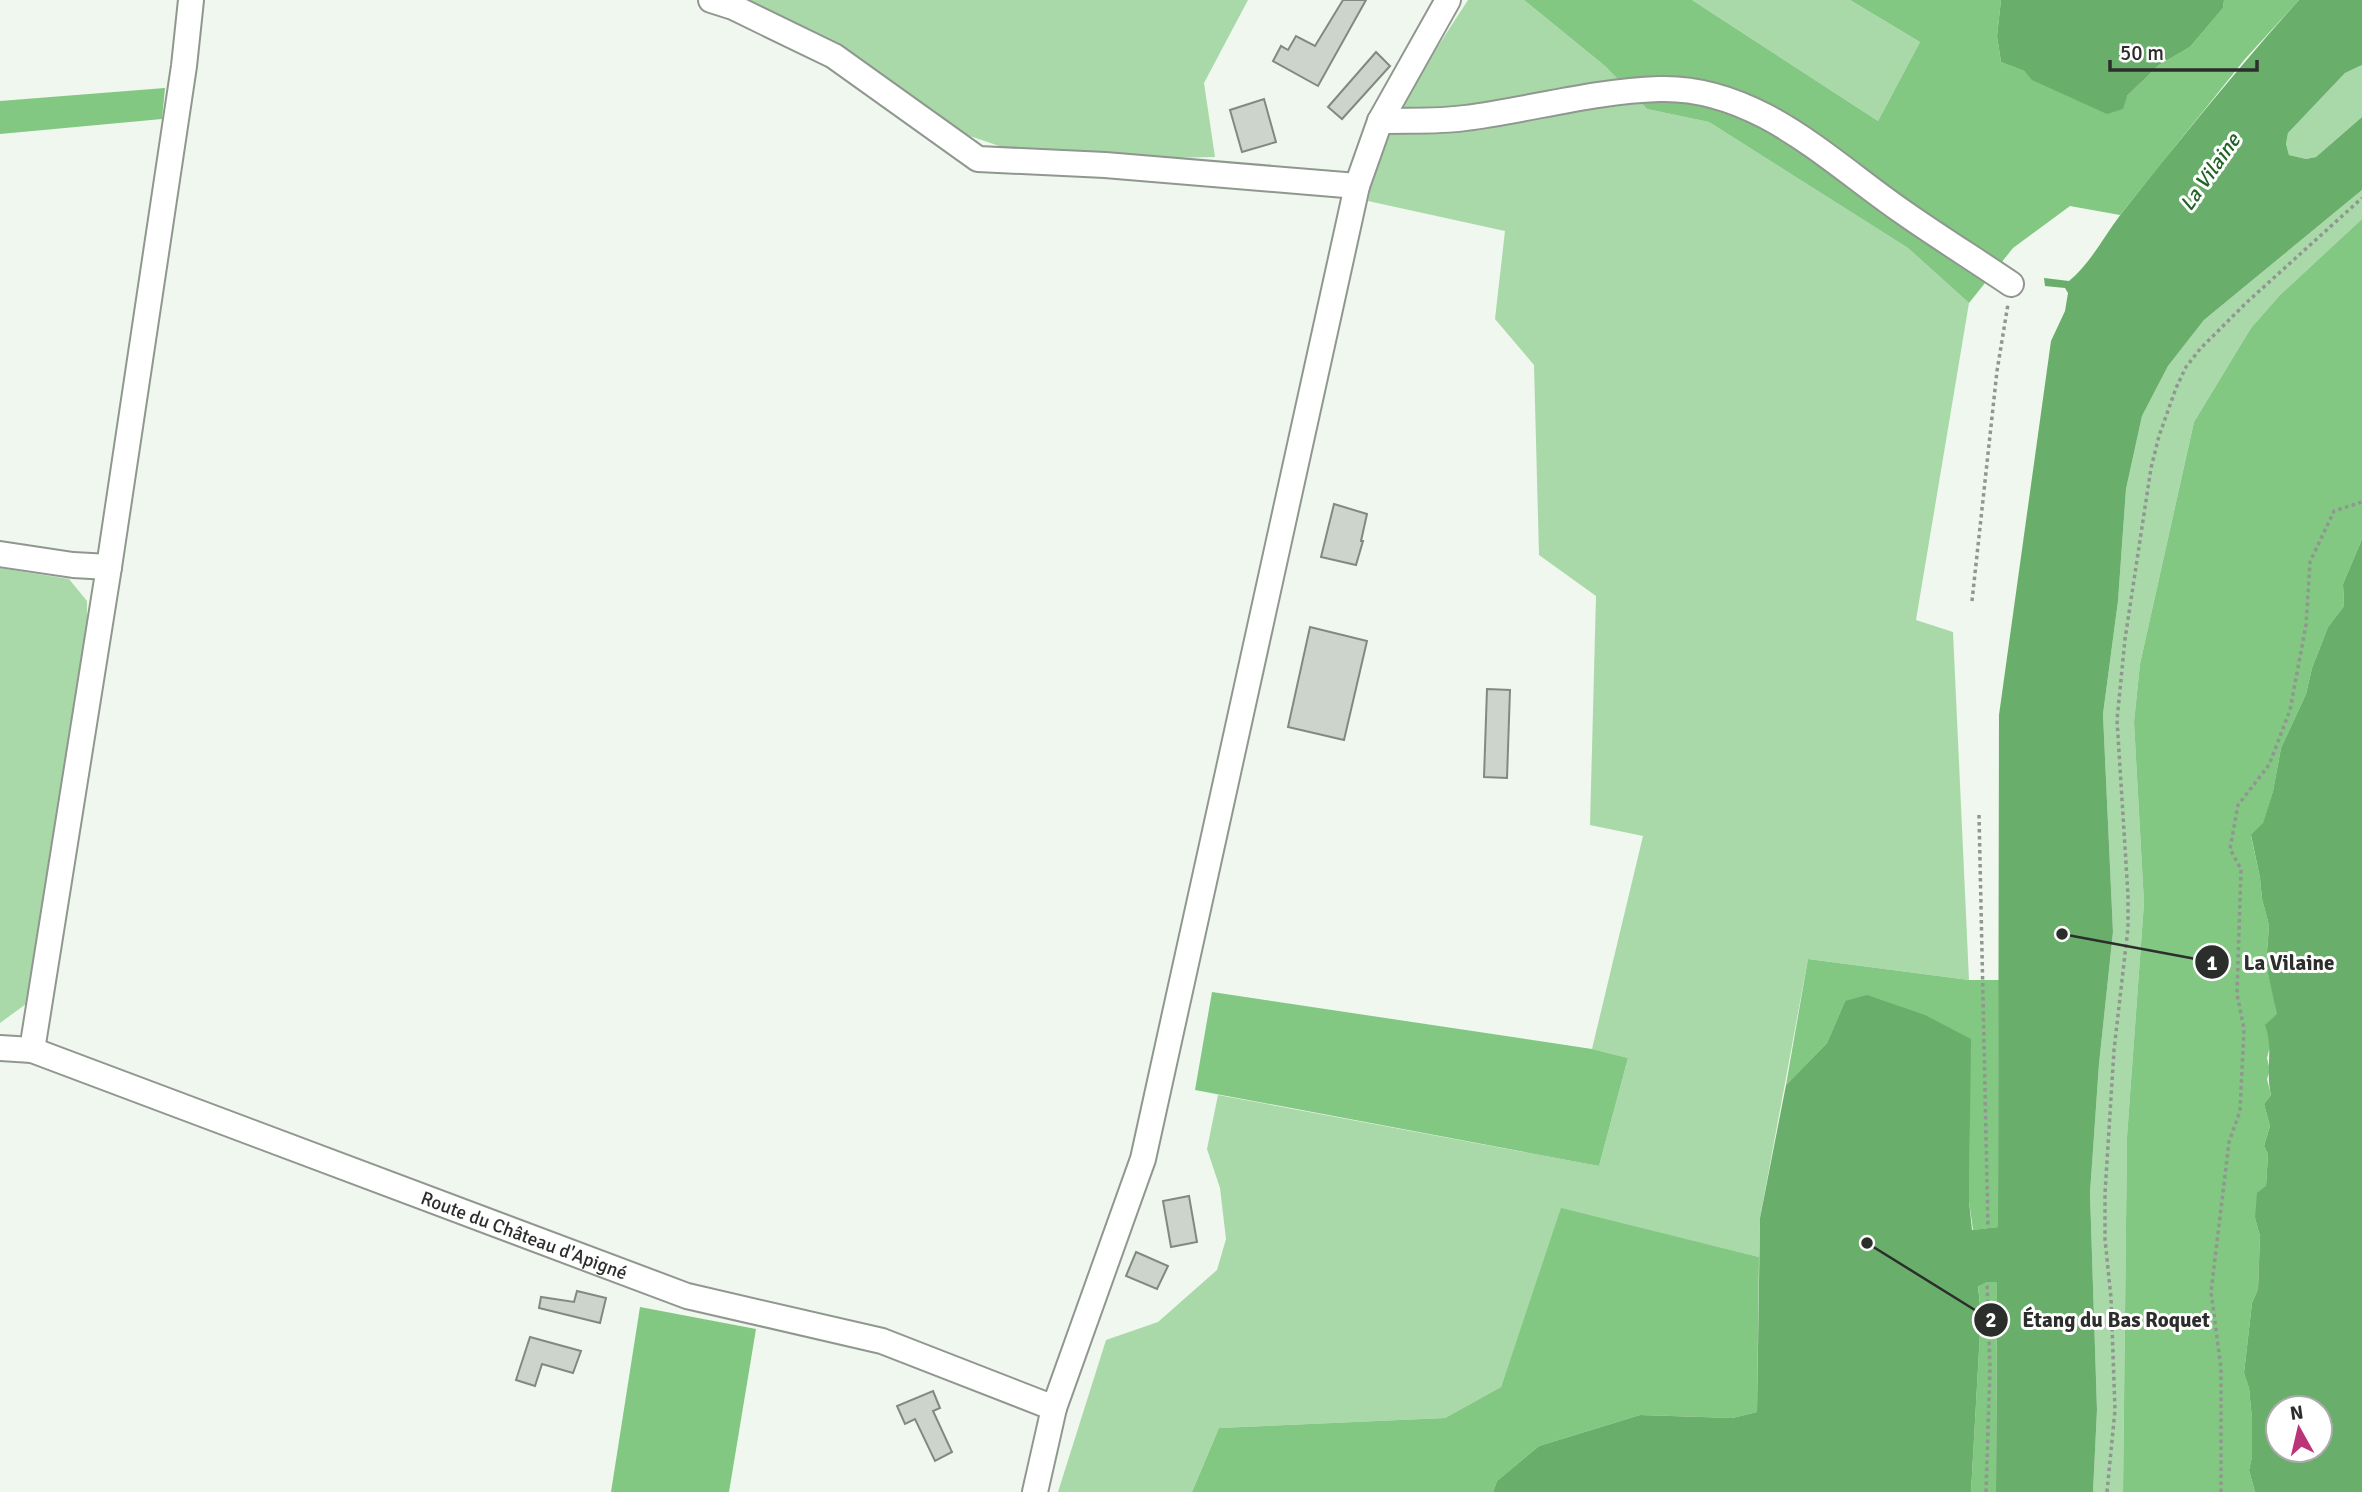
<svg xmlns="http://www.w3.org/2000/svg" width="2362" height="1492" viewBox="0 0 2362 1492" font-family="Signika,sans-serif">
<style>
.green{fill:#a9d9a8}
.forest{fill:#82c782}
.water{fill:#6aae6b;fill-rule:evenodd}
.building{fill:#ccd4cc;stroke:#818981;stroke-width:2}
.lines{fill:none;stroke-linecap:round;stroke-linejoin:round}
.minor-casing{stroke:#8f978f;stroke-width:28}
.path{stroke:#909690;stroke-width:3.5;stroke-dasharray:3.5 3.5;stroke-linecap:butt}
.minor{stroke:#fff;stroke-width:24}
.labels{text-anchor:middle;stroke-width:6;stroke-linejoin:round;paint-order:stroke}
.street-label{font-size:19px;fill:#2b2e2b;stroke:#fff}
.water-label{font-size:21px;font-style:italic;fill:#206425;stroke:#fff}
.leader{fill:none;stroke:#2b2e2b;stroke-width:2.5}
.callout-dot{fill:#2b2e2b;stroke:#fff;stroke-width:2.5}
.mark-label{font-size:21px;text-anchor:middle;font-weight:bold;fill:#fff}
.callout-label{font-size:21px;text-anchor:middle;font-weight:bold;fill:#2b2e2b;stroke:#fff;stroke-width:6;stroke-linejoin:round;paint-order:stroke}
</style>
<rect width="100%" height="100%" fill="#eff7ee"/>
<path class="green" d="M736,0h512l-44,83 11,74 -99,2 -102,-8 -56,-19z
M1468,0h56l81,66 42,43 62,13 199,126 61,55 -53,317 37,12 16,348 -161,-21 -48,259 -1,39 -197,-48 -61,178 -56,31 -226,10 -27,64h-134l48,-152 52,-18 59,-52 9,-31 -6,-51 -13,-39 11,-54 381,71 29,-108 -36,-9 51,-213 -53,-11 6,-229 -57,-41 -5,-190 -39,-46 10,-88 -137,-30 7,-34 26,-64z
M1692,0h158l70,42 -42,79z
M2362,65v52l-46,40 -10,2 -17,-4 -3,-11 2,-11 57,-60z
M2362,190v29l-82,76 -29,33 -57,94 -54,242 -6,58 10,181 -17,234 -4,355h-30l4,-82 -7,-217 9,-129 14,-132 -10,-218 15,-113 8,-112 16,-73 26,-50 36,-46z
M0,568l69,11 18,22v31l-61,372 -26,19z"/>
<path class="forest" d="M1524,0h168l186,121 42,-79 -70,-42h151l-4,36 4,26 23,9 9,9 94,16 32,-31 31,-18 33,-39 1,-8h75l-54,59 -125,156 -50,-9 -57,42 -44,55 -61,-55 -199,-126 -62,-13 -42,-43z
M165,88l-3,31 -162,15v-33z
M2362,219v320l-19,45 1,22 -16,21 -16,41 -6,26 -25,54 -8,43 -10,33 -12,12 9,42 2,21 7,26 -3,40 12,49 -11,44 3,12 -3,9 4,16 -7,9 6,22 -6,20 4,8 -2,32 -11,32 5,18 -2,53 -6,14 -8,70 5,15 3,31v38l-3,13 6,22h-132l4,-355 17,-234 -10,-181 6,-58 54,-242 57,-94 29,-33z
M1808,959l161,21h30l-1,247 -25,3 -4,-29 1,-162 -125,-38 -18,42 -41,42z
M1212,992l380,57 36,9 -29,108 -404,-76z
M1561,1208l198,49 -2,155 -25,6 -92,-3 -101,31 -42,35 -4,11h-301l27,-64 226,-10 56,-31z
M1987,1282h10l-1,210h-25l10,-177 -3,-30z
M640,1307l116,22 -27,163h-118z"/>
<path class="water" d="M2001,0h223l-1,8 -33,39 -31,18 -32,31 -4,13 -16,5 -75,-34 -8,-9 -23,-9 -4,-26z
M2299,0h63v65l-17,8 -57,60 -2,11 3,11 17,4 10,-2 46,-40v73l-158,130 -36,46 -26,50 -16,73 -8,112 -15,113 10,218 -14,132 -9,129 7,217 -4,82h-97l1,-210h-10l-9,4 3,29 -10,177h-478l4,-11 42,-35 101,-31 92,3 25,-6 3,-194 26,-133 41,-42 18,-42 22,-6 58,20 46,24 -2,162 3,29 26,-3 1,-512 52,-374 14,-30 3,-18 -3,-5 -20,-2 -1,-8 25,3c22,-18 35,-45 52,-67 58,-73 116,-145 178,-214z
M2362,539v953h-107l-6,-22 3,-13v-38l-3,-31 -5,-15 8,-70 6,-14 2,-53 -5,-18 2,-25 9,-7 2,-32 -4,-8 6,-20 -6,-22 7,-9c-6,-24 3,-47 -6,-70l12,-11 -11,-49 3,-40 -7,-26 -2,-21 -9,-43 12,-12 10,-32 8,-43 25,-54 6,-26 16,-41 16,-21 -1,-22zM2278,1408h42v42h-42z"/>
<path class="building" d="M1343,0h23l-48,86 -45,-25 8,-15 7,4 8,-14 19,10z
M1376,52l14,14 -48,53 -14,-12z
M1264,99l12,43 -34,10 -12,-42z
M1334,504l33,10 -6,27h2l-7,24 -35,-8z
M1310,627l57,14 -23,99 -56,-13z
M1487,689l23,1 -3,88 -23,-1z
M1189,1196l8,46 -26,5 -8,-46z
M1136,1252l32,14 -11,23 -31,-13z
M577,1291l29,7 -6,25 -61,-15 2,-11 33,5z
M530,1337l51,14 -8,22 -31,-9 -7,22 -19,-6z
M933,1391l7,17 -7,3 19,41 -17,9 -20,-42 -10,5 -8,-18z"/>
<g class="lines">
<defs>
<g id="minor">
<path d="M711,0l22,7 101,49 144,103 127,6 252,21"/>
<path d="M1380,121c28,-1 57,1 85,-3 64,-8 128,-27 194,-29 96,-3 168,70 241,121 37,26 74,49 111,74"/>
<path d="M0,554l73,11 36,2"/>
<path id="s1" d="M0,1048l32,2 655,246 195,45 172,67"/>
<path d="M32,1050l77,-483 75,-501 7,-66"/>
<path d="M1035,1492l19,-84 89,-249 214,-973 23,-65 68,-121"/>
</g>
</defs>
<use href="#minor" class="minor-casing"/>
<path class="path" d="M1972,601l25,-230 11,-67
M1979,815l9,412
M1986,1492l4,-124 -3,-86
M2107,1492l8,-82 -4,-112 -6,-59v-46l9,-143 14,-122v-33l-11,-175 8,-81 26,-171 8,-32 17,-48 10,-21 14,-18 46,-46 116,-105
M2221,1492v-124l-10,-76 18,-150 11,-31 4,-82 -7,-35 4,-125 -11,-20 8,-44 31,-40 21,-55 16,-85 4,-63 24,-51 28,-9"/>
<use href="#minor" class="minor"/>
</g>
<g class="labels">
<g class="street-label">
<text dy="7" stroke="none"><textPath href="#s1" startOffset="558">Route du Château d'Apigné</textPath></text>
</g>
<g class="water-label">
<text transform="translate(2210 172) rotate(-55)" y="7">La Vilaine</text>
</g>
</g>
<path class="leader" d="M2062 934L2212 962M1867 1243L1991 1320"/>
<g class="callout-dot">
<circle cx="2062" cy="934" r="7"/>
<circle cx="1867" cy="1243" r="7"/>
<circle cx="2212" cy="962" r="18"/>
<circle cx="1991" cy="1320" r="18"/>
</g>
<g class="mark-label">
<text x="2212" y="970">1</text>
<text x="1991" y="1327">2</text>
</g>
<g class="callout-label">
<text x="2289" y="970">La Vilaine</text>
<text x="2116" y="1327">Étang du Bas Roquet</text>
</g>
<g transform="translate(2299 1429) rotate(352)"><circle r="33" fill="#ffffff" stroke="#aaabaa" stroke-width="2"/>
<path d="M0-5L12 26L0 18L-12 26Z" fill="#ba3477"/>
<text y="-10" font-size="19" font-weight="bold" text-anchor="middle" fill="#2b2e2b">N</text>
</g>
<path d="M2110 60v10h147v-10" fill="none" stroke="#2b2e2b" stroke-width="3.5"/>
<text x="2120" y="60" font-size="21" fill="#2b2e2b" stroke="#ffffff" stroke-width="5" paint-order="stroke">50 m</text>
</svg>
